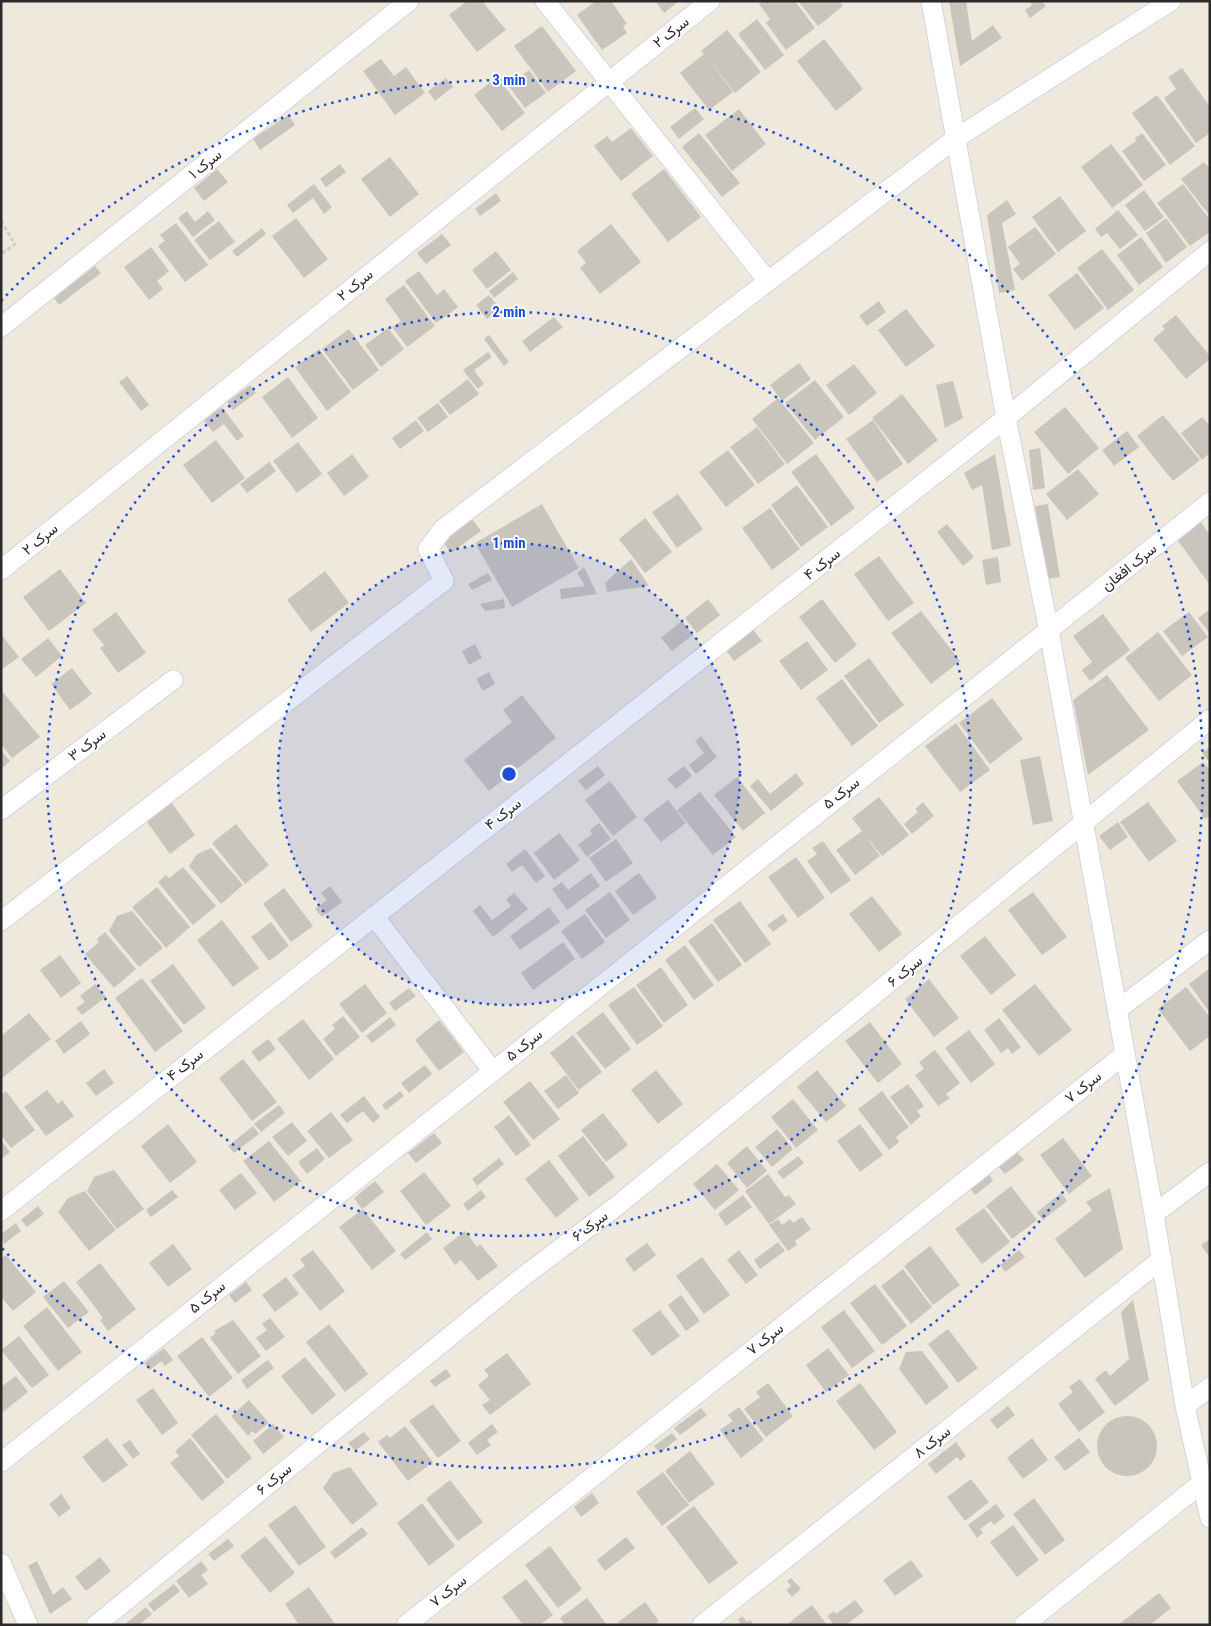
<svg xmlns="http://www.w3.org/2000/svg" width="1211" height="1626" viewBox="0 0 1211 1626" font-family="'Roboto Condensed',Vazirmatn,sans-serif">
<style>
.building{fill:#cac5bc}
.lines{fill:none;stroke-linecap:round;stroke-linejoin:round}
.minor-casing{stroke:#d1d4e6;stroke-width:21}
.path{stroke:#ccc;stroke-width:3;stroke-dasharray:4 2.5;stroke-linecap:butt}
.minor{stroke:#fff;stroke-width:19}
.ring{fill:none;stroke:#1d4ed8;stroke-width:2.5;stroke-dasharray:2.5 5}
.labels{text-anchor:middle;stroke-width:4;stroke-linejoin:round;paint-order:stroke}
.street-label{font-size:15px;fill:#2b2b2b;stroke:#fff}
.centre{fill:#1d4ed8;stroke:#fff;stroke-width:2.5}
.ring-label{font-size:15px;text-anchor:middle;font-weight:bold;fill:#1d4ed8;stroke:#fff;stroke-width:4;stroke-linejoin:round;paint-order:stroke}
</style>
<rect width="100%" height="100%" fill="#efe8dc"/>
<path class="building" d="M467,1h15l24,29 -29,22 -28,-37z
M596,1h15l16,23 -4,2 4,7 -25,17 -25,-35z
M655,1h24l-15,12z
M763,1h32l20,27 -29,22 -20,-27 4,-4 -11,-15z
M798,1h41l4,5 -25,20z
M949,1h17l6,40 21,-16 9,13 -42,28z
M1029,1h13l4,5 -16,12 -5,-8 7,-5z
M757,19l27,36 -19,15 -27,-36z
M542,26l34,45 -28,21 -34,-46z
M727,30l34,42 -26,21 -26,-33 24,32 -24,18 -29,-37 24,-19 -3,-3z
M824,39l39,50 -27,22 -39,-50z
M381,59l13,17 12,-9 19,26 -30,22 -32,-44z
M1182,68l28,39v26l-14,10 -32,-45 12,-9 -8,-12z
M529,70l17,23 -21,15 -17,-23z
M497,77l28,36 -23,18 -28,-36z
M446,78l7,9 -18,14 -7,-10z
M1157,95l38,51 -25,19 -38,-52z
M695,108l9,11 -25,20 -9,-12z
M739,109l27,35 -34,27 -27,-36z
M288,115l7,10 -35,25 -7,-11z
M631,128l22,28 -32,25 -27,-35 13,-10 5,6z
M699,133l41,50 -18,14 -40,-50z
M1142,133l24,32 -22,16 -22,-30 14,-10 -1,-3z
M1111,144l32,41 -31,23 -31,-41z
M390,157l29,37 -29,23 -29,-38z
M1204,162l6,7v47l-29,-37z
M340,164l6,8 -20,15 -6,-8z
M217,169l11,13 -24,19 -10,-13z
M664,169l37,48 -33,25 -37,-48z
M314,184l18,23 -8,7 -11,-16 -20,15 -6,-8z
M1183,184l27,36v12l-20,14 -33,-43z
M1144,190l20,27 -19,14 -20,-26z
M496,193l5,8 -21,15 -5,-7z
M1060,196l26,35 -28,21 -26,-35z
M1007,200l9,14 -14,9 13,67 -16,3 -12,-78z
M1118,210l20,25 -18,14 -13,-16 -6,4 -6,-8z
M187,211l8,11 13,-11 7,9 -22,17 -15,-19z
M296,218l32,41 -24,19 -32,-42z
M1166,218l21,29 -21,16 -20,-30z
M219,221l16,21 -25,18 -16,-20z
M176,223l32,42 -23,17 -27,-36 7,-5 -5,-6z
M611,224l30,38 -41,32 -20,-26 6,-5 -9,-12z
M1035,227l21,27 -34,27 -9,-12 7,-5 -12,-17z
M262,228l4,6 -29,23 -5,-6z
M442,234l9,11 -25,19 -9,-11z
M1141,237l22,30 -24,18 -22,-30z
M151,247l18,24 -12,10 6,8 -14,11 -25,-33z
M1102,249l32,41 -26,20 -31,-42z
M496,251l15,19 -24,19 -15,-19z
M95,266l6,7 -42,32 -5,-7z
M419,271l18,24 7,-6 14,18 -22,16 -31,-42z
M513,272l5,7 -24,19 -5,-7z
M1077,273l27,35 -29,22 -27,-35z
M404,285l31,41 -28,21 -15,-20 9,-6 -16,-22z
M489,295l11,14 -13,10 -11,-14z
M879,301l7,11 -19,14 -8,-10z
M906,309l29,37 -29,21 -28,-37z
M1176,315l34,41v3l-24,20 -33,-40 12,-10 -3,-3z
M554,317l9,10 -33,25 -8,-11z
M388,328l16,21 -23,18 -16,-22z
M349,329l30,41 -26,20 -31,-41z
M489,335l20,27 -5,4 -20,-27z
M319,349l32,43 -24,19 -32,-44z
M488,352l4,5 -18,13 10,14 -6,5 -15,-19z
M799,363l12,16 -29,22 -12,-16z
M854,364l23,29 -28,22 -23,-30z
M127,376l22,29 -8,6 -22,-29z
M288,377l30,41 -26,20 -30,-41z
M468,379l11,15 -29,21 -11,-14z
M815,380l29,37 -29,23 -30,-37z
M953,381l10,37 -18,10 -9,-43z
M250,385l6,8 -23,17 -6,-8z
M902,394l36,46 -30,24 -36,-46z
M778,398l36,45 -27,21 -35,-45z
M438,403l10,14 -20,15 -11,-14z
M222,407l22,29 -7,5 -13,-17 -11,8 -9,-12z
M1065,407l34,41 -31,26 -34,-42z
M1163,415l37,45 -27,21 -36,-45z
M1202,417l8,9v27l-8,7 -21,-27z
M416,420l8,11 -24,18 -8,-11z
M873,420l30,44 -26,18 -31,-43z
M757,427l28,37 -27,20 -28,-37z
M1127,431l12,16 -25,19 -12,-16z
M216,440l29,38 -33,25 -29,-38z
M298,442l24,32 -25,19 -24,-32z
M1040,448l5,40 -12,2 -4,-40z
M728,450l27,35 -29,22 -27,-35z
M352,454l17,23 -25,19 -17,-23z
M816,454l39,54 -24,18 -40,-54z
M995,454l16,92 -19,4 -10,-65 -10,5 -8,-17z
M269,462l7,9 -29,22 -7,-9z
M1078,469l21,25 -32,26 -21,-26z
M797,485l31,42 -27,20 -30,-42z
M678,494l25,35 -26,19 -25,-36z
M542,504l37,64 -67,39 -37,-64z
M1048,504l12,73 -13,2 -12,-73z
M770,508l30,41 -28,21 -30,-42z
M645,518l27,34 -27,21 -26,-34z
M472,519l9,12 -30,22 -9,-12z
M1200,521l10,14v50l-34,-47z
M947,524l27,33 -11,9 -26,-34z
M879,556l35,47 -26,18 -34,-47z
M998,557l3,25 -15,3 -4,-25z
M631,559l18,27 -42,6 -2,-9z
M584,567l13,27 -36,5 -1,-10 25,-3 -8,-13z
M60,569l26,34 -37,28 -26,-34z
M325,571l24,32 -38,29 -24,-32z
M488,573l4,7 -20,10 -4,-6z
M504,599l1,9 -20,3 -5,-7z
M708,599l12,16 -23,18 -12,-15z
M822,599l35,46 -22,18 -36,-46z
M1210,609v25l-12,-16z
M921,611l39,50 -29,23 -40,-51z
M116,612l30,41 -28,20 -18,-25 4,-3 -12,-15z
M1189,612l19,25 -26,19 -19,-25z
M1103,614l27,36 -40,31 -8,-11 10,-8 -19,-26z
M682,621l11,14 -21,16 -11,-13z
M753,629l9,12 -28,20 -9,-12z
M1158,632l34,43 -33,26 -34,-43z
M1,634l18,23 -18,13z
M48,638l14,18 -26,21 -15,-18z
M807,641l21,29 -27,20 -22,-29z
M475,644l7,14 -13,7 -7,-14z
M869,658l35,47 -25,18 -35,-47z
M72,668l20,26 -22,16 -19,-26z
M489,672l6,12 -12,7 -7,-12z
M1107,675l42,55 -61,45 -15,-75z
M842,679l36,47 -26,20 -36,-48z
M1,690l39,47 -28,21 -11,-14z
M522,695l34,43 -67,53 -25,-31 48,-38 -9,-12z
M992,698l31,41 -33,25 -31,-41z
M956,723l34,47 -30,22 -35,-46z
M701,736l16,21 -21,17 -7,-9 15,-12 -9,-12z
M1210,747v16l-8,-10z
M1,750l9,11 -9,8z
M1040,756l13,65 -20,4 -13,-65z
M1203,762l7,8v46l-5,3 -28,-38z
M598,766l7,9 -19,15 -8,-9z
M684,766l8,10 -16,13 -9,-10z
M796,773l8,11 -33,27 -21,-25 8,-7 12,15z
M737,777l28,36 -22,18 -29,-36z
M610,781l27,36 -24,19 -28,-36z
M700,792l36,45 -23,18 -36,-45z
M879,797l30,38 -27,21 -17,-21 15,21 -25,19 -19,-25 26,-19 -10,-13z
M169,799l26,36 -25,19 -26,-36z
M668,800l18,23 -25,19 -18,-23z
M923,802l11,14 -22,18 -8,-10 14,-12 -3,-3z
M1148,802l29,39 -28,21 -29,-40z
M1118,822l10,15 -18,13 -11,-14z
M599,823l12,16 -24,18 -9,-12 14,-11 -2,-4z
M236,824l33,41 -24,19 -33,-41z
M559,833l21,27 -26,20 -20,-27z
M616,839l17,24 -27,19 -17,-24z
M823,841l28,39 -20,14 -24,-33 10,-7 -5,-6z
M211,848l32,37 -22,19 -32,-38 8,-12z
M525,849l20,27 -9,7 -14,-18 -10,7 -6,-8z
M796,857l29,41 -27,20 -30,-41z
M183,867l33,39 -23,19 -35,-43 8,-7 3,3z
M591,873l9,13 -33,24 -15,-21 10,-7 6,8z
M639,873l18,25 -24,17 -18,-24z
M330,886l12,16 -20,15 -7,-8 12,-9 -6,-7z
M157,887l33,40 -24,21 -34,-41z
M284,888l29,38 -22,16 -28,-38z
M610,892l20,28 -24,18 -21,-28z
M1033,892l34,45 -25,18 -34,-45z
M514,893l14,16 -35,28 -20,-26 7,-6 12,15 19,-14 -5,-7z
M872,896l30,38 -23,18 -30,-38z
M740,901l31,43 -26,19 -32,-43z
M549,907l11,15 -40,28 -10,-14z
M132,911l31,37 -24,19 -30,-36 8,-15z
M585,914l20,28 -23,17 -21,-28z
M783,914l5,7 -15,11 -6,-7z
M222,920l37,48 -26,19 -36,-47z
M271,922l18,24 -20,15 -18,-24z
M712,923l30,42 -24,17 -30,-41z
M105,932l31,37 -22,19 -29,-34 14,-12 -2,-3z
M985,936l31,39 -25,20 -31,-39z
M563,942l12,17 -42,31 -12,-17z
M685,945l29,40 -20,15 -29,-40z
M60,955l21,28 -20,15 -21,-28z
M173,964l33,44 -22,17 -34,-44z
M661,967l27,38 -24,18 -28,-38z
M1210,968v45l-21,-29z
M142,978l41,53 -28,21 -40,-54z
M929,979l30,39 -25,19 -29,-38z
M95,984l11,13 -24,18 -6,-7 9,-6 -5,-6z
M365,984l22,29 -25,20 -23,-29z
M1035,984l37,46 -33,26 -37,-46z
M634,987l29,39 -26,19 -29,-40z
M1186,987l24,30v19l-20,15 -32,-42z
M409,988l7,8 -21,15 -6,-8z
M603,1012l28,37 -26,20 -29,-36z
M29,1013l22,26 -50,40v-43z
M343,1016l17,21 -24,19 -13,-17 12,-10 -3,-4z
M390,1017l6,8 -24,18 -6,-7z
M999,1018l22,29 -9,7 -4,-6 -7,5 -17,-23z
M303,1019l31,40 -25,21 -32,-41z
M439,1020l25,32 -25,19 -24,-31z
M81,1021l9,13 -26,20 -9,-13z
M870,1022l32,42 -24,19 -33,-42z
M969,1030l26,34 -24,19 -26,-35z
M573,1035l29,37 -23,18 -29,-37z
M268,1039l8,10 -17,13 -8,-10z
M935,1050l25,33 -14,11 4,4 -12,8 -23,-31 9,-6 -5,-7z
M243,1059l34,43 -25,19 -33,-43z
M425,1065l7,9 -23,19 -8,-10z
M104,1069l10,14 -18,13 -10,-13z
M656,1070l27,34 -25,20 -27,-34z
M817,1070l29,36 -20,16 -29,-35z
M566,1075l13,18 -21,16 -14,-18z
M530,1081l30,38 -27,21 -30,-38z
M908,1084l16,22 -7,5 4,5 -10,9 -21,-28z
M47,1090l11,14 4,-4 12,16 -28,20 -22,-29z
M6,1091l29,39 -24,18 -10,-13v-40z
M400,1091l4,5 -18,14 -4,-5z
M882,1091l27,36 -13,10 3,5 -10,8 -31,-41z
M364,1096l16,21 -7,6 -10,-12 -16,12 -7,-8z
M793,1099l25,31 -22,18 -25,-31z
M279,1105l6,8 -24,19 -7,-8z
M331,1112l22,28 -24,18 -22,-27z
M603,1113l25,32 -22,17 -25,-32z
M509,1115l22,30 -15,11 -22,-29z
M292,1122l15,19 -19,15 -16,-19z
M168,1124l29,38 -27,21 -29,-37z
M860,1124l23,31 -23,17 -23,-31z
M253,1126l6,8 -25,19 -6,-7z
M777,1129l16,20 -21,18 -17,-20z
M434,1133l8,10 -26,20 -8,-10z
M583,1136l32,41 -26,20 -31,-41z
M1063,1138l29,38 -23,18 -29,-39z
M1,1140l9,12 -9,7z
M269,1141l32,40 -27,21 -31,-41z
M747,1146l20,25 -20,17 -20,-25z
M317,1148l8,11 -18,15 -9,-12z
M1016,1151l8,9 -19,14 -8,-9z
M798,1156l6,7 -21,16 -6,-7z
M499,1158l5,6 -27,22 -5,-7z
M549,1160l30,39 -23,19 -31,-39z
M717,1164l22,26 -24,20 -22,-26z
M114,1170l30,39 -27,20 -30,-38 7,-14z
M424,1172l27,34 -25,19 -26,-34z
M241,1173l16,20 -22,17 -16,-20z
M988,1173l5,8 -18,14 -6,-8z
M768,1174l17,23 4,-2 7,9 -27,20 -24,-33z
M375,1181l9,11 -22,17 -8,-11z
M1011,1186l26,34 -25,19 -26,-33z
M1110,1188l13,61 -38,29 -30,-39 37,-29 -6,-8z
M172,1190l6,7 -27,20 -5,-7z
M481,1190l5,7 -18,14 -5,-7z
M85,1191l31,39 -27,21 -31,-39 10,-14z
M1061,1193l6,8 -24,19 -6,-8z
M743,1195l9,12 -26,19 -8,-12z
M38,1206l6,8 -17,13 -6,-7z
M984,1208l26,34 -28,22 -27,-35z
M363,1209l33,42 -24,19 -33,-43z
M802,1217l9,12 -16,12 2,4 -9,6 -19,-26 9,-6 4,6 8,-6 3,4z
M16,1223l5,8 -17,13 -3,-10z
M465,1231l12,16 3,-3 18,22 -20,15 -17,-21 -6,5 -12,-17z
M427,1232l5,7 -27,21 -5,-6z
M1210,1239v19l-9,-13z
M778,1242l7,9 -25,18 -6,-9z
M647,1243l9,12 -22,17 -9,-13z
M173,1244l19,25 -24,18 -19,-24z
M930,1246l30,39 -27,20 -29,-39z
M313,1250l32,41 -25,20 -28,-36 13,-9 -5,-7z
M739,1250l19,25 -12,9 -19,-24z
M1019,1250l6,7 -20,15 -5,-7z
M6,1255l30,37 -23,19 -12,-14v-38z
M702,1257l28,38 -26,19 -28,-38z
M100,1263l36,46 -28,22 -8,-11 3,-2 -27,-36z
M903,1269l29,38 -21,17 -30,-38z
M286,1277l13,17 -24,18 -13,-17z
M64,1281l25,31 -21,16 -25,-31z
M246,1282l6,8 -17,13 -6,-8z
M875,1284l32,42 -25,19 -32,-42z
M681,1295l19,26 -14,10 -18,-26z
M1133,1300l16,80 -34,26 -20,-27 11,-9 4,6 19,-17 -8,-47z
M47,1307l35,45 -24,19 -35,-45z
M660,1310l20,26 -28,20 -20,-26z
M844,1310l31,41 -23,17 -31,-41z
M270,1318l15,19 -19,14 -10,-13 11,-8 -5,-6z
M233,1320l28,36 -23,18 -28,-36 6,-5 -2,-2z
M329,1324l39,50 -23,18 -39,-50z
M948,1329l30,39 -20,15 -30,-39z
M19,1336l30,39 -17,13 -31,-38z
M202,1337l31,41 -24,19 -32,-41z
M164,1348l9,12 -8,6 -4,-5 -11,9 -6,-7z
M828,1348l21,27 -23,17 -20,-27z
M922,1351l27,36 -23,18 -27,-36 7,-17z
M507,1353l24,31 -41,31 -8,-10 8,-5 -12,-15 11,-9 -5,-6z
M305,1357l31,38 -24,20 -31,-39z
M268,1360l6,8 -27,21 -6,-9z
M446,1369l5,7 -16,11 -5,-6z
M16,1376l12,16 -25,20 -2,-25z
M1080,1379l25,33 -26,20 -21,-28 15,-12 -4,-5z
M768,1383l25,33 -27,21 -22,-28 16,-12 -4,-5z
M860,1383l37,49 -23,18 -38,-49z
M153,1388l25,35 -16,12 -26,-35z
M249,1400l20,23 -14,11 -3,-3 -4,5 -17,-20z
M433,1404l28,37 -23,17 -29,-37z
M1008,1406l7,9 -18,14 -7,-9z
M739,1407l25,33 -23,18 -21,-28 13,-9 -5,-6z
M701,1408l6,7 -27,20 -6,-7z
M216,1414l36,44 -25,21 -36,-44z
M1097 1446a30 30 0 1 1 60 0a30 30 0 1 1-60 0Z
M273,1424l11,13 -21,17 -10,-13z
M492,1424l6,8 -11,8 4,5 -14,10 -9,-12z
M405,1426l28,36 -25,19 -30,-39 9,-7 3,3z
M364,1432l6,7 -15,12 -7,-8z
M672,1433l5,6 -17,14 -6,-7z
M107,1438l21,27 -25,18 -21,-26z
M190,1438l35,44 -23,19 -32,-38 9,-7 -4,-5z
M1032,1438l16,22 -25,19 -16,-21z
M1079,1438l11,14 -25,19 -11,-14z
M130,1440l10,14 -7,5 -11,-14z
M956,1442l10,14 -6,5 -3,-4 -21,17 -8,-10z
M690,1451l25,33 -26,19 -24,-32z
M350,1467l28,37 -26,21 -29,-37 10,-15z
M663,1472l26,33 -27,21 -26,-34z
M971,1479l18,23 -24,19 -18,-24z
M450,1480l33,42 -25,19 -32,-42z
M592,1493l7,10 -18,14 -7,-10z
M61,1494l10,14 -12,9 -10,-13z
M1034,1498l31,42 -20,15 -32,-41z
M422,1503l33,43 -26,20 -32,-43z
M996,1504l9,12 -11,9 -3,-4 -11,8 3,4 -6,5 -9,-13z
M295,1505l31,42 -27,19 -31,-41z
M694,1506l44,57 -29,21 -43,-57z
M1013,1525l26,35 -22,17 -27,-35z
M362,1527l6,7 -33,25 -5,-7z
M265,1536l30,37 -25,20 -30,-37z
M626,1537l9,11 -30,23 -8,-11z
M228,1539l6,7 -20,15 -6,-7z
M550,1546l32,43 -24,19 -33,-43z
M100,1557l11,14 -25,20 -11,-14z
M911,1560l12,16 -28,20 -12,-16z
M37,1561l16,34 10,-8 9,12 -22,15 -22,-48z
M201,1561l7,9 -7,5 7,9 -19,14 -13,-17z
M791,1578l10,11 -9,8 -6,-7 5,-4 -4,-5z
M526,1579l27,36 -13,10h-17l-21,-28z
M174,1584l6,7 -26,21 -6,-8z
M309,1587l27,38h-37l-14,-21z
M1159,1593l12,15 -21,17h-32z
M587,1598l20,27h-42l-5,-7z
M855,1600l9,11 -18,14h-12l-7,-9 7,-5 2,3z
M645,1602l14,19 -4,4h-36l-2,-2z
M812,1605l15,20h-41z
M146,1607l6,7 -13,11h-15z
M742,1616l5,6 3,-2 4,5h-12l-4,-5z"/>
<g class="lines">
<defs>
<path id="minor" d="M545,1l223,280
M931,1l75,417 43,213 105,583 31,192 25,112
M1,327l408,-326
M1,570l709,-569
M1,810l172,-130
M374,916l118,154
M1,921l443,-340 -16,-32 15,-20 512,-390 216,-138
M1117,1010l93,-70
M1,1211l1005,-793 204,-167
M1154,1214l56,-42
M1185,1406l25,-19
M1,1462l1209,-960
M1,1563l27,62
M96,1625l424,-346 98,-74 592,-486
M406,1625l719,-571
M702,1625l460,-366
M1024,1625l179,-143"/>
</defs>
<use href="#minor" class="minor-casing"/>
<path class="path" d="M1,221l14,23 -14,10"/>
<use href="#minor" class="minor"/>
</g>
<circle cx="509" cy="774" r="231" fill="#1d4ed8" fill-opacity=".12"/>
<g class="ring">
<circle cx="509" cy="774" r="231"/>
<circle cx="509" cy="774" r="462"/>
<path d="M1 301A694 694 0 1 1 1 1247"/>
</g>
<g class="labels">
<g class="street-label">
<text transform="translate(671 32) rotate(-38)" y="5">سرک ۲</text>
<text transform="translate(205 164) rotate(-39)" y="5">سرک ۱</text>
<text transform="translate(355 285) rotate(-39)" y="5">سرک ۲</text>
<text transform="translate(40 539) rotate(-39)" y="5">سرک ۲</text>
<text transform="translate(822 564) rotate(-38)" y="5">سرک ۴</text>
<text transform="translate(1129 567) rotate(-39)" y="5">سرک افغان</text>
<text transform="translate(87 745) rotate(-37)" y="5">سرک ۳</text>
<text transform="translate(841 793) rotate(-38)" y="5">سرک ۵</text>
<text transform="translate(503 814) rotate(-38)" y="5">سرک ۴</text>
<text transform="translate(905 971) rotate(-39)" y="5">سرک ۶</text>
<text transform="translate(524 1045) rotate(-38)" y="5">سرک ۵</text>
<text transform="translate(185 1065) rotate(-38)" y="5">سرک ۴</text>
<text transform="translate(1083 1087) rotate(-38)" y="5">سرک ۷</text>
<text transform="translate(590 1226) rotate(-37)" y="5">سرک ۶</text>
<text transform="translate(207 1297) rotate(-39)" y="5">سرک ۵</text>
<text transform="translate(765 1339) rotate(-38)" y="5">سرک ۷</text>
<text transform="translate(932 1442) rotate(-38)" y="5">سرک ۸</text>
<text transform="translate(274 1479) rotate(-39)" y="5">سرک ۶</text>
<text transform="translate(448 1591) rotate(-38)" y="5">سرک ۷</text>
</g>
</g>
<circle cx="509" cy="774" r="8" class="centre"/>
<g class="ring-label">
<text x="509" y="85">3 min</text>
<text x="509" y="317">2 min</text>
<text x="509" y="548">1 min</text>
</g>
<rect width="1211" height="1626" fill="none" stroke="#2b2b2b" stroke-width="5"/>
</svg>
